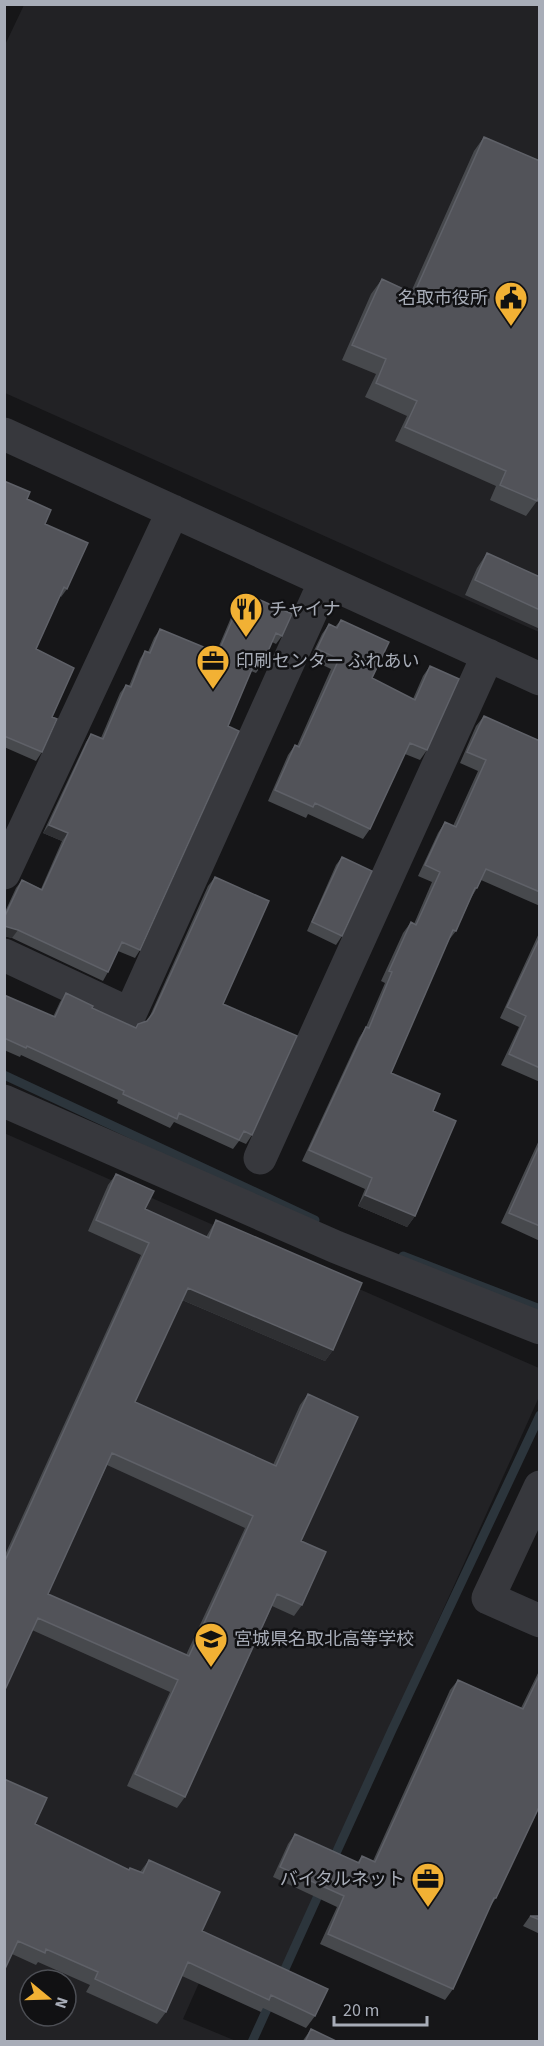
<svg xmlns="http://www.w3.org/2000/svg" width="544" height="2046" viewBox="0 0 544 2046" font-family="'Source Sans 3','Noto Sans JP',sans-serif">
<style>
.built{fill:#222225;fill-rule:evenodd}
.lines{fill:none;stroke-linecap:round;stroke-linejoin:round}
.stream{stroke:#2c353c;stroke-width:9}
.minor{stroke:#37383d;stroke-width:33}
.wall{fill:#47494d;fill-rule:evenodd}
.shaded-wall{fill:#2f3033}
.building{fill:#525359;stroke:#5f6168;stroke-width:1.5;fill-rule:evenodd}
.labels{text-anchor:middle;stroke-width:5;stroke-linejoin:round;paint-order:stroke}
.poi-label{font-size:18px;fill:#a8adb8;stroke:#111113;text-anchor:start}
</style>
<rect width="100%" height="100%" fill="#161618"/>
<path class="built" d="M24,5h515v627l-534,-239 -1,-346z
M4,1133l535,235v29l-258,572 -63,-29 -35,79 53,22h-231zM30,1980h36v36h-36z"/>
<g class="lines">
<path class="stream" d="M4,1075l311,145
M403,1256l137,53
M332,1862l60,-132 148,-315
M280,1980l41,-91
M252,2042l20,-44"/>
<path class="minor" d="M4,434l536,245
M4,873l169,-362
M4,955l126,59 195,-433
M4,1101l332,146 204,81
M260,1158l228,-503
M540,1487l-52,111 52,23"/>
</g>
<path class="wall" d="M484,137l53,364 -11,15 -36,-16 6,-14 -101,-45 12,-25 -42,-19 11,-23 -34,-14 29,-66 11,-15 29,13 63,-141z
M4,481l23,18 18,25 22,65 -6,8 -1,-1 -24,53 16,68 -10,35 -6,9 -32,-14z
M487,553l53,24v52l-75,-34 12,-27z
M244,593l38,43 -6,8 -4,-2 -10,23 -6,8 -5,-2 -23,55 -88,224 -5,8 -17,-7 -10,21 -5,9 -91,-43 -8,-2v-22l12,-26 6,-8 19,9 21,-48 -19,-8 43,-91 5,-8 10,4 19,-45 6,-8 3,1 11,-27 5,-8 3,1 6,-14 6,-9 56,24 22,-52z
M341,620l31,58 41,21 10,-23 7,-10 -3,84 -7,10 -15,-6 -35,75 -7,10 -55,-25 -2,4 -38,-17 20,-46 7,-10 2,1 34,-77 -21,-10 12,-25 7,-10 6,3z
M484,716l56,25v165l-59,-26 -4,8 -6,10 -15,33 -8,10 -57,132 42,38 -18,105 -8,11 -49,-21 7,-17 -63,-28 57,-123 7,-11 19,-44 -4,-2 22,-48 8,-11 3,2 18,-42 -14,-6 20,-43 7,-11 8,4 25,-55 -18,-8 16,-37z
M342,857v79l-6,9 -29,-14 29,-66z
M215,877l8,127 29,131 -6,9 -7,-3 -6,8 -59,-27 -4,6 -53,-25 1,-3 -97,-45 -1,2 -16,-7v-55l49,22 7,-15 6,-9 26,15 43,20 3,-4 9,-3 2,-3 59,-132z
M540,931v151l-39,-17 18,-38 -19,-9z
M540,1138v103l-39,-18z
M116,1174l29,35 61,28 3,-5 7,-12 117,130 -8,11 -143,-61 -47,102 138,63 27,-60 8,-11 -7,147 1,64 -8,11 -22,-10 -87,191 -8,11 -50,-22 43,-94 -138,-62 -28,62v-135l137,-302 -53,-24 20,-46zM107,1465l138,63 -59,127 -138,-61z
M540,1669v136l-44,93 -7,10 -36,81 -8,11 -125,-56 17,-37 -64,-30 15,-33 7,-10 62,29 5,-7 11,5 77,-171 8,-10 63,28z
M35,1824l94,46 11,2 9,-12 53,71 113,85 -9,12 -43,-20 -2,4 -79,-36 -16,36 -9,12 -71,-32 4,-7 -52,-23 -2,3 -24,-11z
M530,1916h10v18l-17,-8z
M311,2029l27,13h-36z"/>
<path class="shaded-wall" d="M49,825l19,8 -6,8 -19,-8z
M4,926l14,4 -6,8 -8,-2z
M365,1195l50,21 -8,11 -49,-21z
M188,1288l145,62 -8,11 -145,-62z"/>
<path class="building" d="M484,137l56,24v333l-3,7 -37,-16 6,-14 -101,-44 12,-26 -41,-18 10,-24 -34,-14 30,-66 32,15z
M4,481l26,11 -3,7 24,11 -6,14 43,19 -21,46 -3,-2 -28,62 38,19 -22,49 5,2 -15,33 -38,-16z
M487,553l53,24v33l-65,-30z
M244,593l48,21 -10,22 -6,-3 -14,32 -7,-3 -27,64 11,5 -99,219 -18,-8 -14,30 -90,-42 -14,-4v-8l18,-38 20,10 26,-57 -19,-8 42,-91 12,5 23,-54 5,2 14,-36 5,2 10,-24 58,24z
M341,620l48,22 -17,36 43,22 15,-34 29,13 -32,71 -17,-7 -40,86 -55,-26 -2,4 -38,-17 20,-45 4,2 40,-88 -22,-10 12,-25 8,4z
M484,716l56,25v151l-54,-23 -9,19h-2l-19,43 -3,-1 -62,143 49,21 -7,17 23,10 -41,95 -50,-21 7,-17 -63,-28 57,-123 3,1 23,-56 -3,-1 22,-49 5,3 24,-53 -15,-7 20,-43 11,5 30,-67 -19,-8z
M342,857l30,14 -30,65 -30,-14z
M215,877l54,24 -46,103 74,32 -45,99 -8,-4 -5,9 -60,-27 -2,6 -54,-25 1,-3 -97,-45 -1,2 -22,-10v-43l51,22 11,-24 27,13 -1,2 44,20 2,-4 9,-3 6,-8z
M540,937v131l-31,-14 17,-38 -19,-9z
M540,1144v82l-31,-13z
M116,1174l38,17 -9,18 64,29 7,-18 146,63 -29,67 -145,-62 -53,114 141,64 32,-72 50,23 -57,124 25,11 -24,53 -25,-11 -92,203 -50,-23 43,-94 -140,-62 -34,74v-129l145,-320 -53,-23zM112,1453l141,63 -64,140 -141,-62z
M540,1674v131l-44,93h-2l-41,91 -125,-55 16,-38 -64,-29 15,-33 64,29 3,-7 13,6 83,-182 65,29z
M4,1779l43,19 -12,26 94,46 1,-2 13,5 6,-13 71,32 -18,39 126,58 -13,27 -44,-21 -2,5 -81,-38 -22,50 -71,-33 3,-7 -52,-23 -1,4 -27,-12 -14,30z
M530,1916h10v4z
M311,2029l27,13h-33z"/>
<defs>
<symbol id="civic-pin" viewBox="-11 -11 22 30"><path d="M0 17L-7.5 6A9.5 9.5 0 1 1 7.5 6Z" fill="#f2b134" stroke="#111113"/><path d="M-.6-6.5H3V-4.5H.6V-3L4-1V1h2V6H-6V1h2V-1L-.6-3ZM-1.2 2.5V6h2.4V2.5Z" fill="#111"/></symbol>
<symbol id="restaurant-pin" viewBox="-11 -11 22 30"><path d="M0 17L-7.5 6A9.5 9.5 0 1 1 7.5 6Z" fill="#f2b134" stroke="#111113"/><path d="M-5-6h1v4h1v-4h1v4h1v-4h1v5L-1.5 .5V6h-2V.5L-5-1ZM5-6V6H3V1.5H1.5Q1.5-4 5-6Z" fill="#111"/></symbol>
<symbol id="office-pin" viewBox="-11 -11 22 30"><path d="M0 17L-7.5 6A9.5 9.5 0 1 1 7.5 6Z" fill="#f2b134" stroke="#111113"/><path d="M-6-3h4V-5.5h4V-3h4V5H-6ZM-1-4.5V-3h2v-1.5ZM-6 0V1H6V0Z" fill="#111"/></symbol>
<symbol id="school-pin" viewBox="-11 -11 22 30"><path d="M0 17L-7.5 6A9.5 9.5 0 1 1 7.5 6Z" fill="#f2b134" stroke="#111113"/><path d="M0-5L7-2L0 1L-7-2ZM-4 1L0 2.5L4 1V4Q0 6-4 4Z" fill="#111"/></symbol>
</defs>
<g fill-rule="evenodd">
<use href="#civic-pin" x="492" y="279" width="38" height="52"/>
<use href="#restaurant-pin" x="227" y="590" width="38" height="52"/>
<use href="#office-pin" x="194" y="642" width="38" height="52"/>
<use href="#school-pin" x="192" y="1620" width="38" height="52"/>
<use href="#office-pin" x="409" y="1860" width="38" height="52"/>
</g>
<g class="labels">
<g class="poi-label">
<text x="488" y="304" text-anchor="end">名取市役所</text>
<text x="269" y="615">チャイナ</text>
<text x="236" y="667">印刷センター ふれあい</text>
<text x="234" y="1645">宮城県名取北高等学校</text>
<text x="405" y="1885" text-anchor="end">バイタルネット</text>
</g>
</g>
<rect width="544" height="2046" fill="none" stroke="#a8adb8" stroke-width="12"/>
<g transform="translate(48 1998) rotate(109)"><circle r="28" fill="#111113" stroke="#4d4f55" stroke-width="1.5"/>
<path d="M0-4.5L10 22L0 15L-10 22Z" fill="#f2b134"/>
<text y="-9" font-size="16" font-weight="bold" text-anchor="middle" fill="#a8adb8">N</text>
</g>
<path d="M334 2016v9h93v-9" fill="none" stroke="#a8adb8" stroke-width="3"/>
<text x="343" y="2016" font-size="18" fill="#a8adb8" stroke="#111113" stroke-width="4.5" paint-order="stroke">20 m</text>
</svg>
